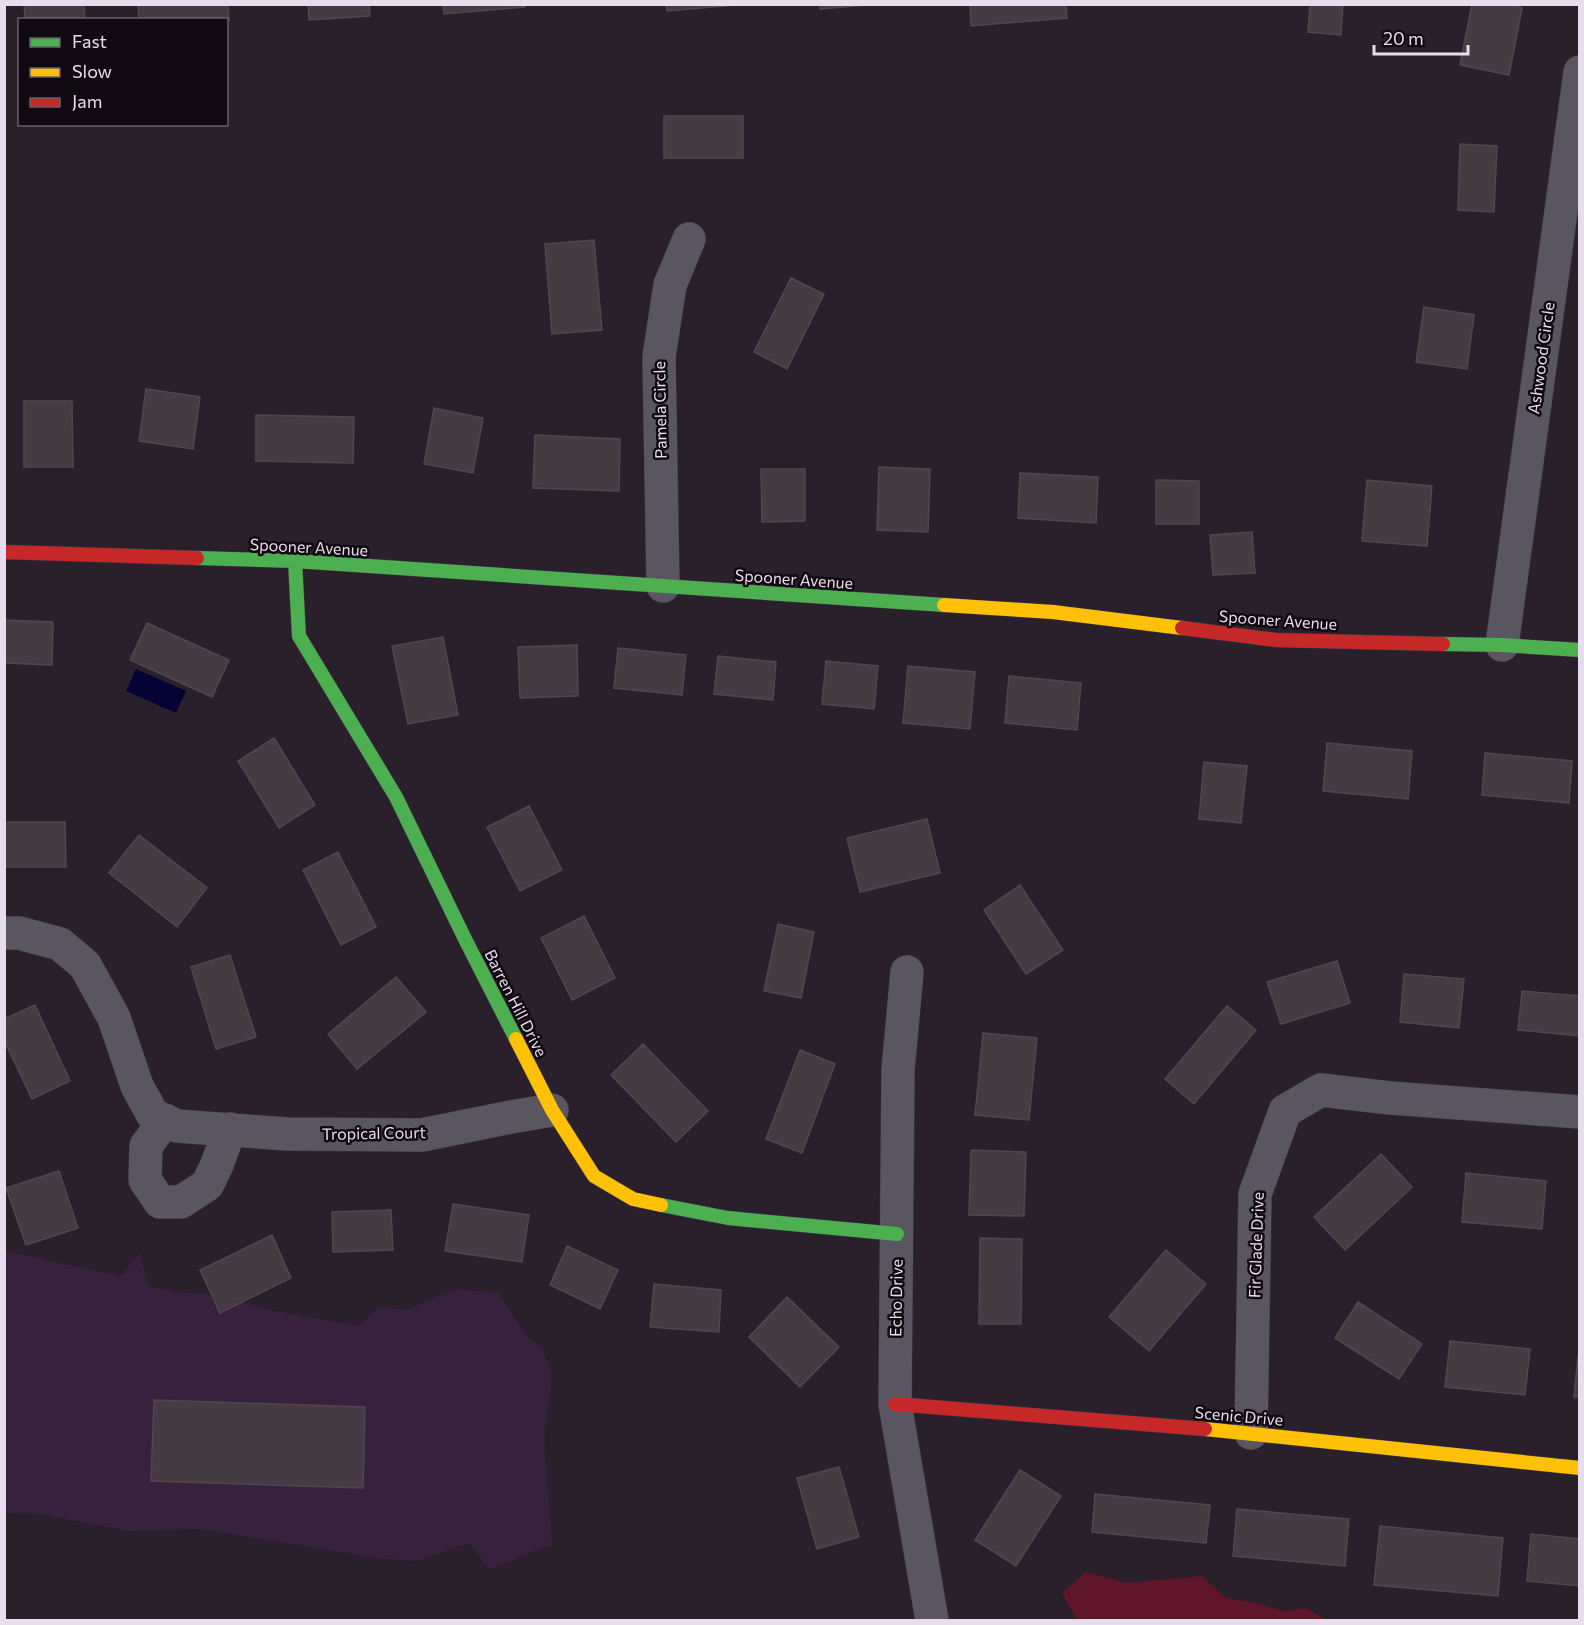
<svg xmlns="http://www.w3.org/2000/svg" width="1584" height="1625" viewBox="0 0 1584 1625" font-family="Commissioner,sans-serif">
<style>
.built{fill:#36223c}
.green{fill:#5f152a}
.water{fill:#050334}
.building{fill:#443b43;stroke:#50464f;stroke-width:1.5}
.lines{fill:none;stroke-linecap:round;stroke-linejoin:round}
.street-casing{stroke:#433b46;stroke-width:34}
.fast-casing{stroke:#433b46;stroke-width:15}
.slow-casing{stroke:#433b46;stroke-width:15}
.jam-casing{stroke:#433b46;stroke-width:15}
.street{stroke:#595662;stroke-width:33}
.fast{stroke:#4caf50;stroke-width:14}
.slow{stroke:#ffc107;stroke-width:14}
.jam{stroke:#c62828;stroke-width:14}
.labels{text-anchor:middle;stroke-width:5;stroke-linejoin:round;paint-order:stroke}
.street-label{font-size:16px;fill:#e8ddec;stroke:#100912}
</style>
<rect width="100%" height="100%" fill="#29202c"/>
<path class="built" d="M5,1251l115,25 12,-13 8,-11 8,34 26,6 47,2 43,15 94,17 20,-19 29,3 48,-21 44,4 27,43 16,12 10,26 -8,64 8,108 -11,2 -51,22 -21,-27 -51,18 -35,-2 -181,-30 -74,2 -89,-17 -34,-1z"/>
<path class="green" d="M1086,1572l40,11 76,-7 24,22 25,4 33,9 22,-3 21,12h-250l-15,-27z"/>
<path class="water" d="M136,669l50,22 -10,22 -50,-22z"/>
<path class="building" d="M24,4h60l1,16h-60z
M138,4h90l1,17 -90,-1z
M308,4h61l1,12 -61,4z
M443,4h82v3l-81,7z
M666,4h82l-81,7z
M820,4h59l-59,5z
M970,4h96l1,14 -96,8z
M1310,4h33l-2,31 -33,-3z
M1472,4h34l16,4 -13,67 -49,-10z
M664,116h79v42h-79z
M1460,144l37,2 -3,66 -36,-2z
M594,240l8,90 -50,4 -7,-90z
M791,278l33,16 -37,75 -33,-17z
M1424,307l50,8 -7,54 -51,-7z
M146,389l54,8 -7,52 -54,-8z
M24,401h48l1,66h-49z
M434,408l49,10 -10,55 -49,-9z
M256,415l98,2 -1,46 -97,-2z
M535,435l85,4 -1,52 -86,-3z
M879,467l51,2 -2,63 -51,-2z
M761,469h44v52l-43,1z
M1020,473l78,4 -2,46 -78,-5z
M1156,480l43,1v43h-43z
M1367,480l65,6 -5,60 -65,-5z
M1252,532l3,41 -42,2 -3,-40z
M4,620l49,2 -1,43 -48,-2z
M147,623l82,37 -17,37 -82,-37z
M443,637l15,78 -50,9 -16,-78z
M577,645l1,51 -58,2 -2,-51z
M618,648l68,7 -4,40 -68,-7z
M718,656l58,6 -3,38 -59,-6z
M826,661l52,5 -4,43 -52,-5z
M908,666l67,6 -5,57 -67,-6z
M1009,676l72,7 -4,47 -72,-7z
M274,738l41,67 -36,23 -41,-67z
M1327,743l85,8 -4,48 -85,-8z
M1485,753l87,8 -3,42 -87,-8z
M1204,762l43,4 -6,57 -42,-4z
M529,806l33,64 -42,21 -33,-64z
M927,819l13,54 -80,19 -13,-54z
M4,822h61l1,45h-62z
M139,835l68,53 -30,39 -68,-54z
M338,852l38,75 -35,18 -38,-75z
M1020,885l43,65 -37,24 -42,-64z
M584,916l31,62 -43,22 -31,-62z
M778,924l36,8 -13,66 -37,-7z
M230,955l26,82 -40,12 -25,-82z
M1337,961l13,42 -69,21 -14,-42z
M1404,974l60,5 -5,49 -59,-6z
M396,977l30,35 -69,57 -29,-35z
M1522,991l58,5v40l-62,-6z
M35,1005l35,76 -38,18 -28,-59v-21z
M1227,1006l29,24 -62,74 -29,-25z
M983,1033l54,5 -8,82 -54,-5z
M643,1044l65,67 -32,31 -65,-67z
M800,1050l35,14 -33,89 -36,-14z
M971,1150l55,2 -2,64 -55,-1z
M1381,1154l31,33 -67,63 -31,-33z
M59,1171l19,57 -52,17 -20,-57z
M1466,1173l80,8 -4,48 -80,-7z
M453,1204l76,11 -7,47 -77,-11z
M391,1210l2,40 -60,2 -1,-40z
M272,1235l19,43 -71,35 -20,-43z
M980,1238l42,1 -1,85h-42z
M567,1246l51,24 -18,39 -50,-24z
M1166,1250l40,34 -57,67 -40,-34z
M654,1284l67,6 -2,42 -69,-5z
M787,1297l52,50 -39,40 -51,-50z
M1358,1302l64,42 -23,35 -64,-41z
M1450,1341l80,8 -5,46 -80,-8z
M1578,1356h2v41h-6z
M154,1400l211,7 -2,81 -212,-7z
M839,1467l20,70 -42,12 -20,-71z
M1020,1470l41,26 -45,70 -41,-26z
M1095,1494l115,11 -4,38 -114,-11z
M1237,1509l112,10 -4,47 -112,-10z
M1380,1526l123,12 -5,58 -124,-11z
M1531,1534l49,5v47l-53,-5z"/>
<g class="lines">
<defs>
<path id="street" d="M663,586l-4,-229 11,-72 19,-46
M1502,645l78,-573
M4,933h15l41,11 25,21 29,53 23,68 16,29 24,11 110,8 135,1 89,-18 41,-7
M907,972l-9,98 -3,334 37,216
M165,1120l-19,26 -1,34 15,22h21l26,-17 9,-18 14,-38
M1251,1433l4,-239 30,-83 36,-21 69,8 190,14"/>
<path id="fast" d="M197,558l98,3 649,44
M295,561l4,75 97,161 69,142 51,100
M1443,644l59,1 78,5
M661,1205l67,13 169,16"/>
<path id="slow" d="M944,605l109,7 129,16
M516,1039l36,71 42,66 39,23 28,6
M1205,1429l375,39"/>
<path id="jam" d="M4,552l193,6
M1182,628l94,12 167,4
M895,1404l310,25"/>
</defs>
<use href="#street" class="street-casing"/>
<use href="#fast" class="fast-casing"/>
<use href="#slow" class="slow-casing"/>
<use href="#jam" class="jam-casing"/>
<use href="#street" class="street"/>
<use href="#fast" class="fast"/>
<use href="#slow" class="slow"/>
<use href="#jam" class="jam"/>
</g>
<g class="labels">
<g class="street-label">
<text transform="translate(1541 358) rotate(-82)" y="6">Ashwood Circle</text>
<text transform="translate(660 410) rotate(-91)" y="6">Pamela Circle</text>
<text transform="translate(309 547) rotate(3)" y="6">Spooner Avenue</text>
<text transform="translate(794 579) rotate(4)" y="6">Spooner Avenue</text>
<text transform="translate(1278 620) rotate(4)" y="6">Spooner Avenue</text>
<text transform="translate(516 1003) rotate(63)" y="6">Barren Hill Drive</text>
<text transform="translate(374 1133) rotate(-1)" y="6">Tropical Court</text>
<text transform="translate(1256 1245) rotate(-88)" y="6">Fir Glade Drive</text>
<text transform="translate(896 1298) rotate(-89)" y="6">Echo Drive</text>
<text transform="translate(1239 1416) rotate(5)" y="6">Scenic Drive</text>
</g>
</g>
<rect width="1584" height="1625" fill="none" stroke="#e8ddec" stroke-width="12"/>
<rect x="18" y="18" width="210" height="108" fill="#100912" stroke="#665e69" stroke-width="1.5"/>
<rect x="30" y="38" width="30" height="9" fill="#4caf50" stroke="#665e69" stroke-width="1.5"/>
<text x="72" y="48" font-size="18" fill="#e8ddec">Fast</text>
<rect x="30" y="68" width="30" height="9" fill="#ffc107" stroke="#665e69" stroke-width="1.5"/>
<text x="72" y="78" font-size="18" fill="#e8ddec">Slow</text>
<rect x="30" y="98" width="30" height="9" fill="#c62828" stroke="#665e69" stroke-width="1.5"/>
<text x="72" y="108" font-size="18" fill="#e8ddec">Jam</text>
<path d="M1374 45v9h94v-9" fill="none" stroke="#e8ddec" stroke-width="3"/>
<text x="1383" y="45" font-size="18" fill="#e8ddec" stroke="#100912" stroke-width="4.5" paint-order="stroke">20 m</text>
</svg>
